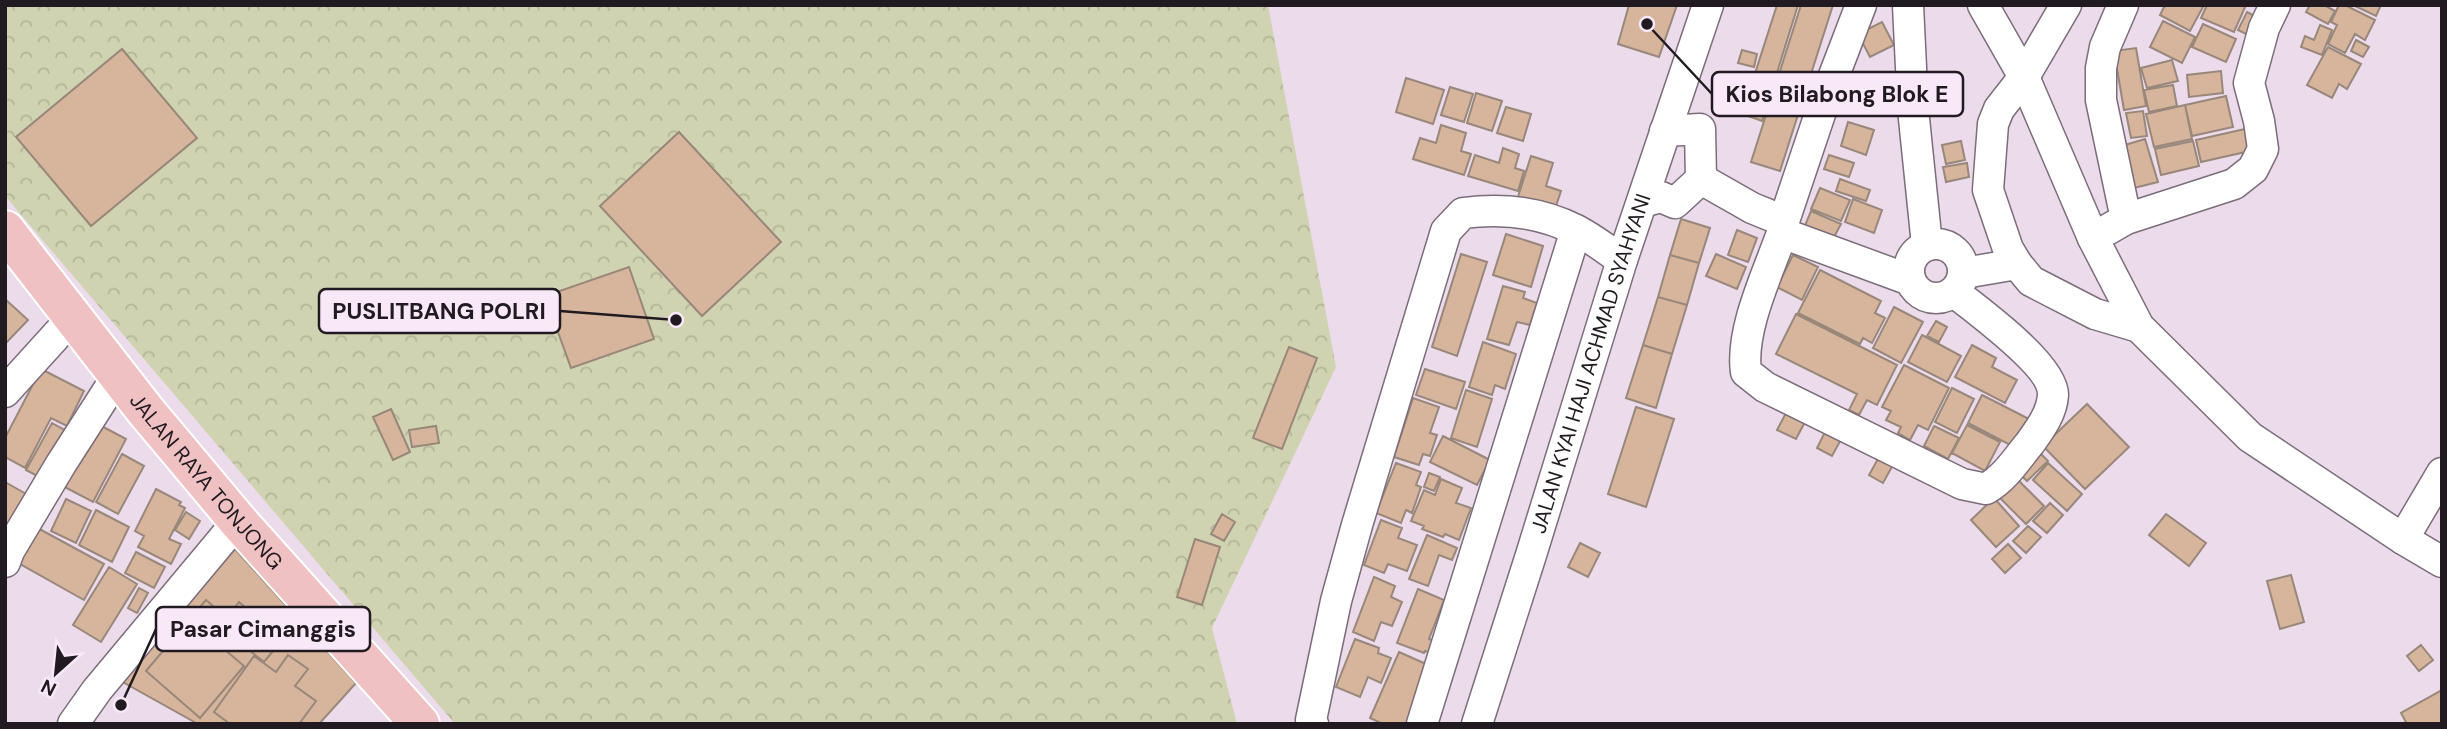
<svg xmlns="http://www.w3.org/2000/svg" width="2447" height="729" viewBox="0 0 2447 729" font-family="'DM Sans',sans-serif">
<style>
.forest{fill:url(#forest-crowns)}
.building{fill:#d7b59c;stroke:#98877b;stroke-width:2}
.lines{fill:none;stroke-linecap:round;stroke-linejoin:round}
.minor-casing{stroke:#7c6d7b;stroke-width:33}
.major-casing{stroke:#fff;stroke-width:42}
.minor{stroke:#fff;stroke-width:30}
.major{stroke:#efc1c2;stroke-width:38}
.labels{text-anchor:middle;stroke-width:7;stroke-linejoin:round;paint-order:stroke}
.street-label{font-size:21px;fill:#211b21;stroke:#f9e8f8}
.leader{fill:none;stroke:#211b21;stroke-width:2.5}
.callout-dot{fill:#211b21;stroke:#f9e8f8;stroke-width:2.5}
.callout{fill:#f9e8f8;stroke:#211b21;stroke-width:2.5}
.callout-label{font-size:23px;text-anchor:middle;font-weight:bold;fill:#211b21}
</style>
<defs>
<pattern id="forest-crowns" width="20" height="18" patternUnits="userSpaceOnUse" patternTransform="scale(1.75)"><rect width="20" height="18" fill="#d0d3b1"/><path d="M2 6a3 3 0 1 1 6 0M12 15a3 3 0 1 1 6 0" fill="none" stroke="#b2b598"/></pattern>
</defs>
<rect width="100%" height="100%" fill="#ecdbeb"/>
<path class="forest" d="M5,5h1263l68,362 -124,261 25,96h-782l-450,-528z"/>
<path class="building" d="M1629,5h48l-18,52 -41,-13z
M1777,5h21l-36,116 -20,-7z
M1801,5h32l-53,166 -29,-9z
M2165,5h39l-14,26 -30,-16z
M2207,5h39l-12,27 -33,-14z
M2310,5h14l11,6 -7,13 -22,-12z
M2339,5h6l30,15 -10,20 -10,-6 -10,19 -17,-9 9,-19 -6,-3z
M2353,5h28l-5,11z
M2247,12l15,8 -8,18 -16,-8z
M2163,21l32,16 -13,26 -32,-16z
M1882,22l12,23 -24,12 -12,-23z
M2203,24l33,15 -10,23 -34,-15z
M2320,25l12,5 -10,25 -21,-8 4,-11 9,4z
M2356,40l13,7 -6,10 -12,-6z
M2328,47l33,17 -14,25 -8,-5 -7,14 -25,-13z
M2136,48l10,58 -22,4 -10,-59z
M122,49l75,89 -106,88 -75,-89z
M1742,50l15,4 -3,13 -16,-4z
M2172,60l6,21 -31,7 -6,-20z
M2221,71l2,22 -34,4 -2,-22z
M1406,78l38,12 -11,34 -37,-12z
M2173,85l4,21 -28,6 -5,-22z
M1450,87l23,7 -9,28 -23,-7z
M1476,93l26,8 -10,30 -25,-8z
M2226,96l7,31 -41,9 -7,-31z
M2185,105l7,34 -38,8 -8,-33z
M1506,107l25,7 -8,27 -26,-8z
M2143,111l4,25 -16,2 -5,-25z
M1848,122l26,8 -8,25 -25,-9z
M1441,125l25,8 -5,18 10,3 -7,21 -51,-16 7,-21 16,5z
M2245,129l5,22 -49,11 -5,-22z
M679,132l102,110 -79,74 -102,-110z
M2145,139l13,43 -28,7 -12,-42z
M1961,141l4,19 -19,4 -4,-19z
M2193,141l6,25 -38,9 -6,-26z
M1503,148l16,6 -4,14 9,3 -6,20 -50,-15 7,-21 24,8z
M1829,155l25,8 -5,14 -25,-8z
M1531,156l22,7 -7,23 15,5 -5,15 -15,-5 -2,6 -22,-7z
M1967,163l2,14 -23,5 -3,-15z
M1840,179l30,11 -4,11 -30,-10z
M1820,188l30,12 -9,21 -30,-12z
M1853,199l29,11 -8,23 -29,-11z
M1811,211l30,13 -9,17 -28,-13z
M1681,219l29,9 -11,35 -29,-8z
M1737,230l20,8 -9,24 -20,-7z
M1506,234l37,12 -12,41 -38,-12z
M1461,254l26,8 -30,94 -25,-9z
M1716,254l30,13 -9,22 -31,-13z
M1670,255l29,8 -12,42 -29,-8z
M1793,255l25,12 -16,33 -25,-13z
M629,267l25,72 -83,29 -26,-72z
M1820,270l61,31 -6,12 10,5 -13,25 -9,-5 -3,6 -62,-31z
M1503,286l22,6 -2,6 14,5 -7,22 -13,-3 -8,23 -22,-6z
M1658,297l29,8 -15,49 -29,-9z
M5,299l23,21 -23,24z
M1894,307l29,15 -22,41 -28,-15z
M1796,314l101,51 -20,40 -10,-5 -8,15 -10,-5 8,-16 -81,-40z
M1936,321l11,6 -8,15 -12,-6z
M1922,335l39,21 -14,26 -39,-20z
M1483,342l33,12 -11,35 -10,-4 -3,10 -23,-8z
M1643,345l29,9 -16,54 -30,-10z
M1972,345l24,13 -4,9 25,13 -12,23 -50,-26z
M1289,347l28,11 -35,91 -29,-11z
M1904,365l45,23 -21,42 -10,-5 -8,15 -12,-7 3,-6 -15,-7 5,-9 -9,-4z
M41,369l43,22 -17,35 -16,-8 -26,50 -20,-11v-19z
M1425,369l40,13 -9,27 -40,-14z
M1952,388l22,11 -17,34 -22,-11z
M1466,390l26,9 -15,48 -26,-9z
M1982,395l47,24 -15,28 -46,-24z
M1413,398l26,9 -9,26 7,2 -7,21 -7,-2 -4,11 -25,-8z
M2087,404l42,43 -44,42 -42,-43z
M1636,407l38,12 -28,88 -38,-13z
M391,409l19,43 -17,8 -20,-43z
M1786,413l19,9 -9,17 -19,-9z
M92,421l34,18 -33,63 -34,-18z
M52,423l18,10 -25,47 -19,-10z
M1967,425l33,17 -15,29 -33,-18z
M436,426l3,17 -27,4 -3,-17z
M1828,426l16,8 -12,22 -15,-8z
M1934,426l25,12 -11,21 -24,-13z
M1443,436l47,24 -13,25 -47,-23z
M2039,452l9,9 -21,20 -8,-8z
M122,454l22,12 -26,48 -22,-12z
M1879,457l14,8 -10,18 -14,-8z
M1396,463l25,9 -5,13 5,2 -9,26 -6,-3 -5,13 -25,-10z
M2048,463l34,31 -15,17 -34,-31z
M1429,473l11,4 -6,14 -10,-4z
M1441,479l21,9 -6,15 15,5 -12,32 -14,-6 -2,3 -21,-8 2,-3 -13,-5 13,-31 11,5z
M2018,480l26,26 -18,18 -26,-26z
M5,482l23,13 -23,35z
M156,489l25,13 -2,3 6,3 -16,31 12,5 -10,20 -33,-17 6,-11 -9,-5z
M1994,498l25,28 -23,21 -25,-27z
M66,499l25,12 -15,32 -25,-12z
M2050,503l13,12 -16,18 -14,-12z
M96,510l33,17 -17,35 -33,-17z
M186,512l14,9 -11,18 -14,-9z
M1222,514l13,8 -11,19 -13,-7z
M2166,514l40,29 -17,23 -40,-31z
M1381,520l21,8 -4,10 19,7 -10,26 -19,-7 -4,9 -20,-8z
M32,525l72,39 -20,36 -71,-40z
M2028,526l13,11 -15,16 -13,-12z
M1427,535l30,13 -5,12 -13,-5 -11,31 -19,-7z
M1195,539l25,8 -18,58 -25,-8z
M1580,543l20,10 -12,24 -20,-10z
M2008,544l13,14 -16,15 -13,-14z
M235,549l121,134 -37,41h-121l-77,-43z
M136,552l29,15 -11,21 -29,-15z
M109,567l28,17 -36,58 -28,-17z
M2291,575l13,47 -24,7 -13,-48z
M1374,577l21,9 -4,11 11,5 -10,24 -11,-4 -7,19 -21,-9z
M139,588l9,5 -11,20 -9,-5z
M1418,589l26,11 -15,39 12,5 -4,11 -12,-4 -1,2 -27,-10z
M206,600l35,30 -17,19 20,17 -44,52 -54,-47z
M239,602l43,38 -18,22 -26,-21 9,-11 -18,-15z
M1355,639l24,9 -1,5 13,5 -10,25 -13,-6 -8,20 -24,-10z
M2421,645l12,15 -14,11 -12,-15z
M1399,652l34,15 -25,57h-25l-13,-6z
M288,655l20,14 -13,17 21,15 -17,23h-69l-16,-12 40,-56 22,16z
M2442,690v34h-35l-6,-11z"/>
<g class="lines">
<defs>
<g id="minor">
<path d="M1861,5l-36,94 -41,122 -2,12c-14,40 -42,97 -36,139l19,15 197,97 24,5c19,-11 30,-29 44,-46 10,-14 22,-30 23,-48 1,-29 -76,-85 -99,-103"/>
<path d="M1908,5l5,104 14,136"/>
<path d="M1983,5l41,72 69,161 46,89 111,110 153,102 39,23"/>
<path d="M2066,5l-42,72 -25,32 -6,15 -5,66 20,59 9,15 14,17 64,33 44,13"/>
<path d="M2123,5l-18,42 -4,21v32l25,119"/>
<path d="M1701,179l51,29 32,13"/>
<path d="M1642,202l19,-5 14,6 26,-24 -1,-50 -35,2"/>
<path d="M1782,233l128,47"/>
<path d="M2093,238l33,-19 108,-35 19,-15 10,-20 -4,-28 -10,-38 15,-55 11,-23"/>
<circle cx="1936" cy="271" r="27"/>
<path d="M1964,273l53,-9"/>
<path d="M5,392l68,-75"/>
<path d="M2403,539l39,-66"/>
<path d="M5,562l4,-11 52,-87 57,-89"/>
<path d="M73,724l24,-34 141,-169"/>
<path d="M1313,724l-2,-4 25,-119 21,-76 89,-294 17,-18c38,-5 78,-1 113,17 16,8 31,20 46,30"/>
<path d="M1422,724l154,-494"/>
<path id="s1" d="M1477,724l54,-169 91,-295 86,-255"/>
</g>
<g id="major">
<path id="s2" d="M5,230l140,180 93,111 182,203"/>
</g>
</defs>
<use href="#minor" class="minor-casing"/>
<use href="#major" class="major-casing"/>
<use href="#minor" class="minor"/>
<use href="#major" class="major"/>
</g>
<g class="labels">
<g class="street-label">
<text dy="7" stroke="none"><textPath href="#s1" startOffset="378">JALAN KYAI HAJI ACHMAD SYAHYANI</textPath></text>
<text dy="7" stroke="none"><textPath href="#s2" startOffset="322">JALAN RAYA TONJONG</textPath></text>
</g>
</g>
<path class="leader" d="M1647 24L1712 94M676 320L560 311M121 705L156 629"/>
<g class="callout-dot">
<circle cx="1647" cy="24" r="7"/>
<circle cx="676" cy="320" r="7"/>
<circle cx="121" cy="705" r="7"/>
</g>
<g class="callout">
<rect x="1712" y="72" width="251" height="44" rx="7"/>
<rect x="319" y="289" width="241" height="44" rx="7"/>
<rect x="156" y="607" width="214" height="44" rx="7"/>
</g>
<g class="callout-label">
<text x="1837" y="102">Kios Bilabong Blok E</text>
<text x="439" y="319">PUSLITBANG POLRI</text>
<text x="263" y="637">Pasar Cimanggis</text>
</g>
<rect width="2447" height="729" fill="none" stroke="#211b21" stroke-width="14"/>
<g transform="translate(56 673) rotate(207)" stroke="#f9e8f8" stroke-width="5" paint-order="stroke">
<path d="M0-5L12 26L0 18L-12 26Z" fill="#211b21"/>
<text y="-10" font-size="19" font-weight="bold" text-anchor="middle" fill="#211b21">N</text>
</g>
</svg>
